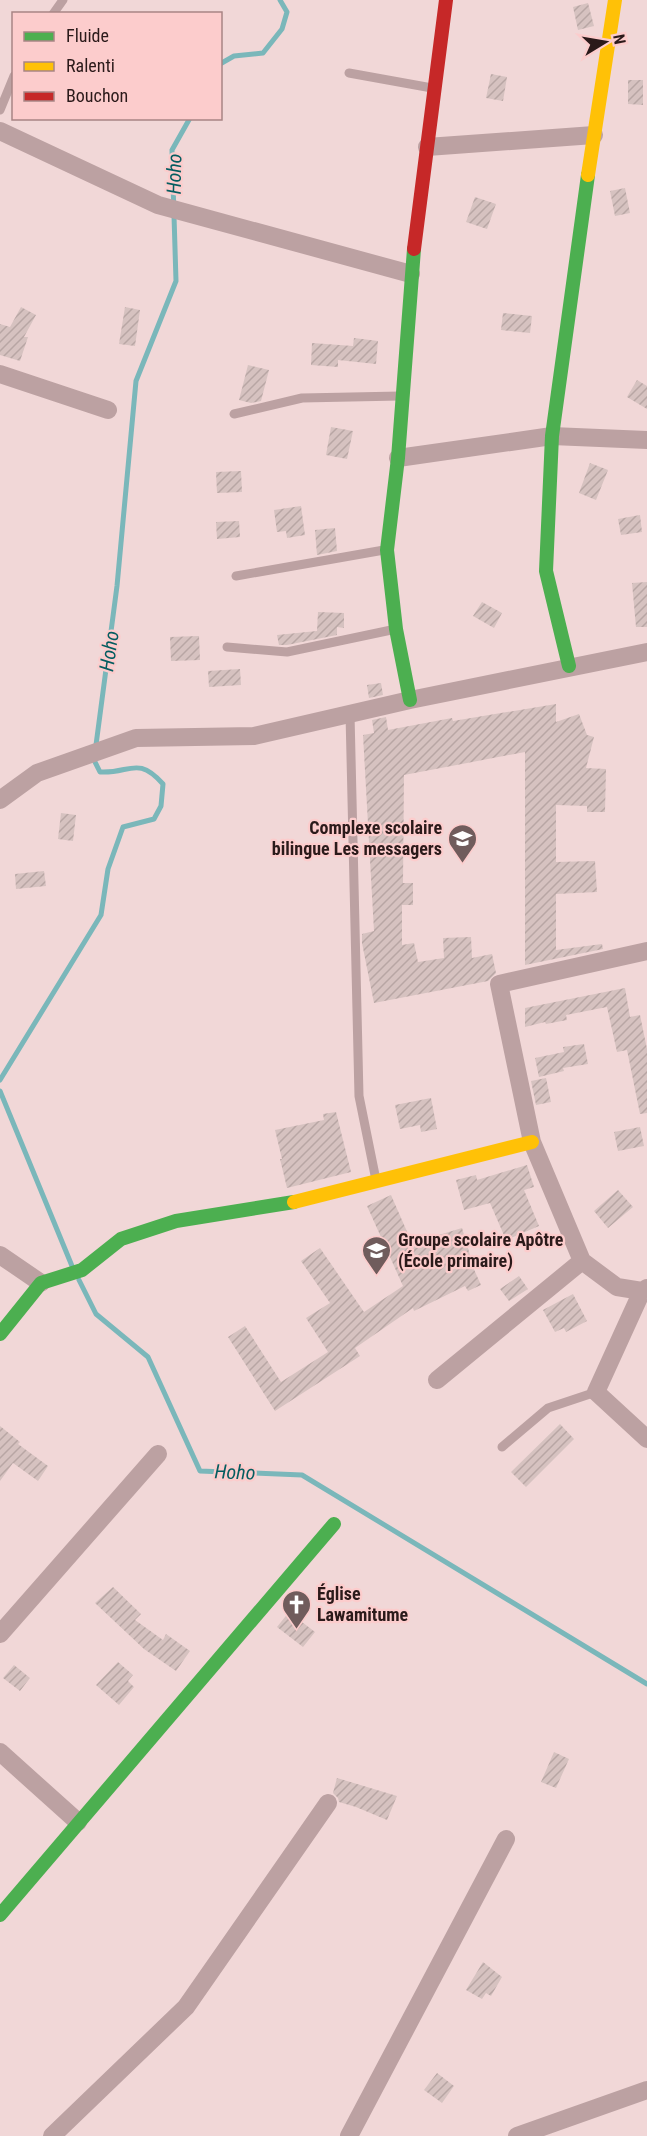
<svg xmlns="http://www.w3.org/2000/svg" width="647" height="2136" viewBox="0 0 647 2136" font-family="'Roboto Condensed',sans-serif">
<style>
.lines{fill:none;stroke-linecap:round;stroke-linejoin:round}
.stream{stroke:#7ab7ba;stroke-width:5}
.building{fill:url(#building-hatch)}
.lane{stroke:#bca1a2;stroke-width:9}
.street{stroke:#bca1a2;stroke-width:18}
.fast{stroke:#4caf50;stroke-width:14}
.slow{stroke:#ffc107;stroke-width:14}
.jam{stroke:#c62828;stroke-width:14}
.labels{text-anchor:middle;stroke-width:4.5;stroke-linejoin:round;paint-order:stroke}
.poi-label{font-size:18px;font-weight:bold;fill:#2b1a1a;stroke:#fccccc;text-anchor:start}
.water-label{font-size:20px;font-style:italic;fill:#045d60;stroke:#fccccc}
</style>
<defs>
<pattern id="building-hatch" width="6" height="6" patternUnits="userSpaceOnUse" patternTransform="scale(1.5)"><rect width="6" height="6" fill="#d6c2c0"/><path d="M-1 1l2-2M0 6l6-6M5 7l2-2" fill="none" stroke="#b8a6a4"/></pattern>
</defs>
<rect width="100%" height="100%" fill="#f1d7d7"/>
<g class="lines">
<path class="stream" d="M220,64l14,-8 29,-3 19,-24 5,-17 -7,-12
M0,1080l101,-165 7,-46 15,-42 31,-8 7,-13 2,-22c-26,-29 -33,-10 -63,-12l-6,-12 23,-174 19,-205 40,-100 -4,-131 18,-32
M0,1091l72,175
M79,1280l17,34 52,43 52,114 102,4 345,209"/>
</g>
<path class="building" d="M588,3l6,23 -16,4 -5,-23z
M491,74l16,3 -4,24 -17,-3z
M628,80h15v25l-15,-1z
M625,188l5,25 -15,3 -5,-25z
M475,197l21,7 -9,25 -21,-7z
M21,307l15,8 -12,22h4l-8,24 -20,-6v-31l10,3z
M125,307l15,3 -5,36 -16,-2z
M503,313l29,3 -2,17 -29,-3z
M354,338l24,3 -2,23 -38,-4v7l-27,-2 1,-22 41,3z
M248,365l21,5 -8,31 -10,2 -12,-3z
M637,380l10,6v23l-20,-12z
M331,427l22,4 -6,28 -21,-4z
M590,463l18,7 -12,30 -17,-7z
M241,471l1,21 -25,1 -1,-21z
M301,506l4,29 -18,3 -1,-7 -9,1 -3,-22z
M640,515l2,17 -21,3 -3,-16z
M239,521l1,16 -23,2 -1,-17z
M335,528l2,23 -20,4 -2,-25z
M647,582v45h-11l-4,-44z
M482,602l20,11 -8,15 -21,-12z
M318,612l26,1v15l-7,-1v8l-50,10h-8l-2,-10 40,-4z
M199,636l1,24 -29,1 -1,-24z
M240,669l1,16 -32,2 -1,-16z
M381,683l2,12 -14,3 -2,-13z
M556,704v18l23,-8 8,21 7,2 -8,31 20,1 -1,43h-18v-6l-31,-1v57l39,-1 2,31 -41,2v56l46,-6 1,5 -78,16v-213l-121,23 -1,108h10v22h-11v40l12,-2 4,19 26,-4 -1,-20 28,-1 1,21 20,-4 4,19 -8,8 -114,22 -12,-60v-9l12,-3 -11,-196 11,-2 -2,-13 14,-3 2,13 64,-12 1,3z
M61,813l15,2 -3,26 -15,-2z
M44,871l2,15 -30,3 -1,-15z
M625,988l5,29 10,-2 7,34v64l-7,1 -13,-64 -10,2 -10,-45 -41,8 1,5 -21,4 -1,-2 -20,5v-19z
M584,1044l4,20 -25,4 1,3 -25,6 -4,-19 29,-6 -1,-5z
M546,1078l5,24 -15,3 -5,-24z
M431,1098l6,31 -16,3 -1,-7 -20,4 -5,-24z
M336,1112l15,60 -64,16 -7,-29h2l-7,-29 49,-10 -1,-6z
M640,1127l4,19 -26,5 -4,-19z
M527,1165l7,22 -10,3 15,36 -33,14 -16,-37 -26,7 -8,-30 20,-5 1,5z
M618,1190l15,17 -25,21 -14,-17z
M391,1195l21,48 50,-15 8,27 -2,1 13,29 -13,6 -3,-5 -51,25 -1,-3 -58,40 5,8 -85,55 -47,-74 17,-11 36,56 47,-30 -22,-34 24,-15 -29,-42 19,-13 44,64 39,-26 -36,-80z
M519,1276l9,13 -19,12 -9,-12z
M573,1294l14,27 -21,11 -2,-4 -9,4 -12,-22z
M560,1424l14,15 -48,48 -15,-15z
M0,1426l20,16 -2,2 30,22 -10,15 -25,-18 -13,18z
M113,1587l28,27 -6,6 28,20 3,-6 24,17 -14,20 -32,-22 -49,-46z
M289,1612l26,20 -12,15 -26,-20z
M118,1662l15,13 -5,6 6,6 -15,18 -23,-20z
M14,1665l16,13 -10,13 -17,-13z
M554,1752l15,7 -13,29 -15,-6z
M337,1778l60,18 -10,24 -31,-13 -17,-5 -1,-4 -5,-5z
M483,1962l19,15 -11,19 -5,-3 -4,6 -16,-9z
M437,2073l17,13 -12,17 -18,-13z"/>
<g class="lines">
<path class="lane" d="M53,14l10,-14
M349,73l83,15
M0,110l14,-34
M234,414l68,-16 98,-2
M236,576l148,-26
M227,647l60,5 109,-23
M350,714l9,382 17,84
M502,1447l46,-39 48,-16"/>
<path class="street" d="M0,131l158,74 253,69
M427,147l167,-12
M0,374l108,36
M398,458l154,-22 95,4
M0,800l37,-27 99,-35 118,-2 156,-36 237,-48
M647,951l-148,33 33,158 50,119 35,26 25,4 5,-3
M0,1255l41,28
M642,1291l-46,101 51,47
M437,1380l145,-119
M0,1634l158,-180
M0,1752l78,70
M52,2136l134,-129 142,-204
M349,2136l157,-297
M517,2136l130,-46"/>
<path class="fast" d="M569,666l-23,-95 6,-135 36,-261
M410,700l-14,-71 -9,-79 11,-92 16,-209
M0,1334l41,-51 41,-13 39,-31 55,-18 118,-19
M0,1915l334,-391"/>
<path class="slow" d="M588,175l27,-175
M294,1202l238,-60"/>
<path class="jam" d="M414,249l32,-249"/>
</g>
<defs>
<symbol id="school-pin" viewBox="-11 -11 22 30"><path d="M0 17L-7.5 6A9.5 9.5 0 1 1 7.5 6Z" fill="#705c5c" stroke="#fccccc"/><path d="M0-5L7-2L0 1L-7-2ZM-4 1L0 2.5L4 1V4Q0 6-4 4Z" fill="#fff"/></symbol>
<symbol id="church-pin" viewBox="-11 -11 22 30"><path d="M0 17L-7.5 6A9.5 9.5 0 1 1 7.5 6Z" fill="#705c5c" stroke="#fccccc"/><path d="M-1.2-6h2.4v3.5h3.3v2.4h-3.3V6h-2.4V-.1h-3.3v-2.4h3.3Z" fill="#fff"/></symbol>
</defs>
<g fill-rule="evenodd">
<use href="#school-pin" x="446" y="822" width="33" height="45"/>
<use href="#school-pin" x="360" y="1234" width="33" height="45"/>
<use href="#church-pin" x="280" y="1588" width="33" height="45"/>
</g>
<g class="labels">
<g class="poi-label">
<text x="442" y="834" text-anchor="end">Complexe scolaire<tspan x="442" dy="21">bilingue Les messagers</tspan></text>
<text x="398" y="1246">Groupe scolaire Apôtre<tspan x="398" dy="21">(École primaire)</tspan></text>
<text x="317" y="1600">Église<tspan x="317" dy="21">Lawamitume</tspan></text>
</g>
<g class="water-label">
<text transform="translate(174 174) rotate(-89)" y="7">Hoho</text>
<text transform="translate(109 651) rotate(-82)" y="7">Hoho</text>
<text transform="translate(235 1472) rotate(2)" y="7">Hoho</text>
</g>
</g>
<rect x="12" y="12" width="210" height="108" fill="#fccccc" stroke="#a88585" stroke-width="1.5"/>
<rect x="24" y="32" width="30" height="9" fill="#4caf50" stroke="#a88585" stroke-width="1.5"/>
<text x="66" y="42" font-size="18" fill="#2b1a1a">Fluide</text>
<rect x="24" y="62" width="30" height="9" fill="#ffc107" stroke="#a88585" stroke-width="1.5"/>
<text x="66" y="72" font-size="18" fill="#2b1a1a">Ralenti</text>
<rect x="24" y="92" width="30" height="9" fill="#c62828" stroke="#a88585" stroke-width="1.5"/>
<text x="66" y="102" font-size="18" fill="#2b1a1a">Bouchon</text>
<g transform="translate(605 42) rotate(79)" stroke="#fccccc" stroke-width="4.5" paint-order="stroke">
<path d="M0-4.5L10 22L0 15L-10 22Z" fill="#2b1a1a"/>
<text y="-9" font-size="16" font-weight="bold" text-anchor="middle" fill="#2b1a1a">N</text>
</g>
</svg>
